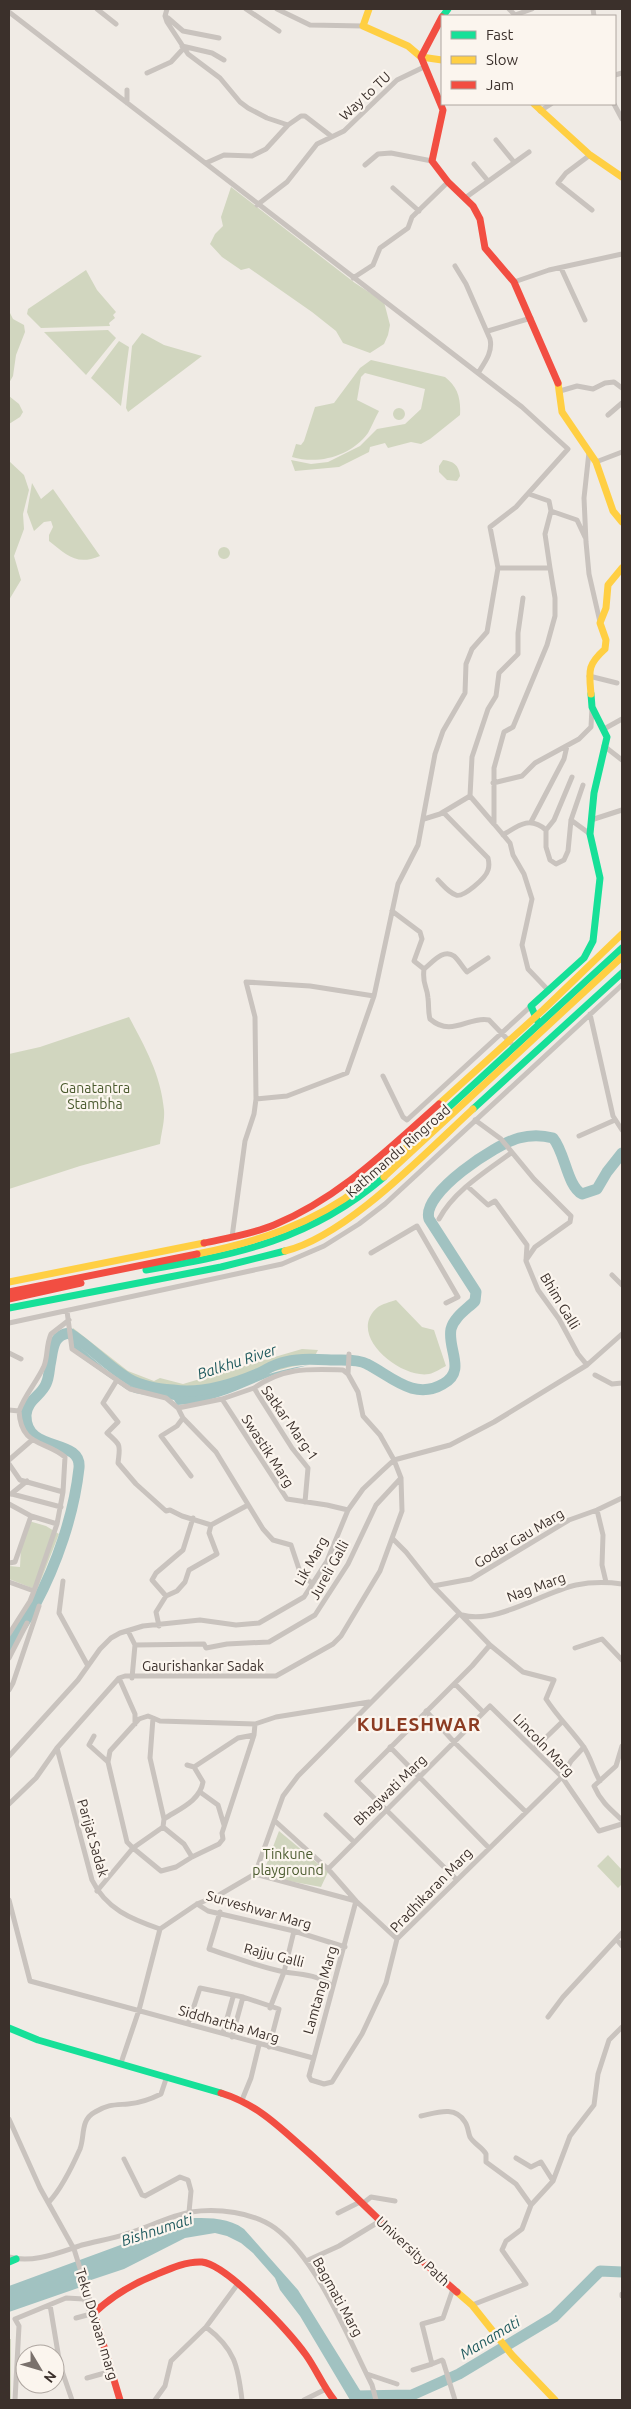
<svg xmlns="http://www.w3.org/2000/svg" width="631" height="2409" viewBox="0 0 631 2409" font-family="Ubuntu,sans-serif">
<style>
.green{fill:#d1d6bf}
.water{fill:#a1c2c1}
.lines{fill:none;stroke-linecap:round;stroke-linejoin:round}
.river{stroke:#a1c2c1;stroke-width:11}
.street{stroke:#c9c3be;stroke-width:5}
.fast{stroke:#16e098;stroke-width:7}
.slow{stroke:#ffcf43;stroke-width:7}
.jam{stroke:#f24e42;stroke-width:7}
.labels{text-anchor:middle;stroke-width:4.5;stroke-linejoin:round;paint-order:stroke}
.street-label{font-size:14px;fill:#3b302b;stroke:#fbf5ee}
.park-label{font-size:14px;fill:#4a5a2e;stroke:#fbf5ee}
.water-label{font-size:15px;font-style:italic;fill:#1f5a5e;stroke:#fbf5ee}
.district-label{font-size:19px;font-weight:bold;letter-spacing:1px;fill:#8c3b22;stroke:#fbf5ee}
</style>
<rect width="100%" height="100%" fill="#f0ebe5"/>
<path class="green" d="M231,187l124,96 29,19 6,23 -2,10 -4,9 -14,9 -27,-10 -7,-12 -24,-19 -63,-44 -8,2 -19,-13 -12,-13 5,-10 8,-8 -2,-9z
M86,270l11,20 19,22 -3,3 2,3 -6,5 1,3 -69,2 -14,-14 1,-5z
M9,311l4,8 11,6 1,7 -9,23 -3,21 -4,7z
M108,330l8,8 -30,37 -42,-43z
M142,333l22,12 38,11 -74,56 -2,-4 6,-62z
M119,341l10,6 -8,59 -30,-28z
M371,360l74,17c13,10 16,22 15,38l-30,24 -9,5 -10,-2 -23,6 -3,-5 -15,4 -1,5 -30,15 -44,4 -4,-11 20,4 17,-2 32,-16 17,-17 28,-5 16,-15 4,-20 -60,-16 -4,4 -4,23 22,11c-4,7 -7,15 -11,22 -17,23 -49,32 -76,24l4,-13 5,1 3,-4 11,-34 19,-4 26,-35z
M9,396l10,8 4,8 -3,5 -11,7z
M393 414a6 6 0 1 1 12 0a6 6 0 1 1-12 0Z
M443,460c10,1 16,5 17,16l-3,5 -10,-1 -8,-8v-6z
M9,461l15,14 5,15 -6,24 1,15 -10,27 7,24 -12,20z
M32,483l9,16 12,-10 47,67c-24,10 -33,-1 -51,-15v-6l4,-8 -2,-6 -7,1 -10,9 -7,-19z
M218 553a6 6 0 1 1 12 0a6 6 0 1 1-12 0Z
M129,1017c16,30 32,58 35,93 1,11 -3,24 -4,34l-80,22 -71,23v-135l31,-7z
M396,1300l26,27 12,3 12,36c-5,2 -11,7 -17,8 -29,5 -84,-40 -51,-67 4,-3 12,-5 18,-7z
M73,1328l55,43 26,10 6,-3 23,6 119,-35 16,1 -7,13c-55,8 -104,40 -161,26 -9,-3 -17,-4 -25,-9l-52,-43z
M29,1521l17,5 13,8 -22,56 -28,-11v-13l11,1 1,-20z
M279,1831l49,41 -7,15 -59,-11z
M608,1855l14,15v14l-4,4 -21,-22z
M9,2339h2v61h-2z"/>
<path class="water" d="M71,1339c15,13 43,40 60,47 60,25 119,-13 178,-21 -12,3 -25,6 -38,11 -30,12 -60,28 -94,29l-3,-5 -39,-7 -9,-4 -50,-35z
M194,2218c18,0 35,0 50,11l54,61 68,110h-16l-50,-84 -20,-26 -5,-12 -22,-25 -12,-10 -14,-7 -12,-3 -30,5 -61,31 -33,11 -10,7 -72,25v-26z"/>
<g class="lines">
<path class="river" d="M9,1647c8,-15 18,-28 26,-42 22,-41 39,-91 44,-137 3,-31 -54,-14 -53,-53 1,-15 15,-19 20,-31 3,-6 3,-13 4,-19 3,-14 2,-30 19,-32 21,13 38,33 60,46 12,7 30,10 44,11 28,4 58,-5 84,-16 8,-3 15,-9 24,-11 18,-6 41,-3 60,-3 8,0 19,0 26,4 24,12 47,37 76,20 24,-13 4,-35 8,-55 3,-12 16,-20 24,-28l1,-9 -47,-73c-8,-26 67,-75 90,-81 11,-3 23,-3 34,0 12,14 14,48 29,56l15,-5 10,-17 15,-19
M356,2396l56,-1 47,-21 95,-57 46,-46 22,1"/>
<path class="street" d="M97,9l19,15
M167,9l-2,7 2,6 21,32 32,24 20,24 8,6 19,10 21,7 13,-9h4l26,20
M246,9l33,22
M277,9l33,16 53,1
M509,9l6,6 17,-6
M593,9l1,7
M9,12l513,395 46,42 -52,58 -26,20 8,41 -11,64 -15,17 -6,15 -1,29 -22,38 -8,23 -17,91 -20,39 -24,112 -64,-10 -64,-4 9,35 1,82 -2,15 -9,27 -13,96
M168,18l15,13 36,7
M182,46l30,7 12,7
M147,73l24,-11 12,-13
M615,75l7,-2
M127,90v13
M614,104l8,15
M540,111l11,-7
M496,140l18,22
M590,155l-24,18 -8,10 34,27
M206,163l18,-8 28,1 14,-7 22,-24
M474,164l14,17
M365,165l13,-11 13,-1 41,8
M393,188l26,23
M465,198l64,-46
M257,205l30,-23 30,-38 27,-13 53,-51 27,-13
M455,266l11,18 24,55c3,13 -5,23 -12,34
M561,268l24,52
M353,278l20,-13 7,-17 28,-20 4,-11 36,-35
M514,282l35,-12 73,-16
M488,331l43,-13
M560,391l17,-5 16,3 12,-6 9,-1 8,6
M608,415l14,-12
M589,452l-5,46 2,44 3,32 11,48
M596,462l26,-10
M529,494l20,7 2,10 26,9 8,17
M498,568h52l-5,-34 6,-23
M589,676l28,7
M604,729l18,-10
M604,746l18,14
M572,777l-18,43 -8,10v17l4,13 6,4 8,-4 4,-9 3,-31 12,-35
M493,783l29,-7 13,-13 44,-24 12,-12 1,-20
M470,796l2,-39 16,-48 8,-13 3,-23 19,-19v-21l5,-35
M424,819l16,-5 30,-18 24,28v-56l10,-36 9,-5 34,-82 8,-29v-18l-5,-30
M571,820l19,14
M591,820l31,-10
M531,822l33,-63 3,-13
M494,824l16,19 3,12 11,19 8,25 -10,46 6,24 21,22
M503,835c16,-10 27,-19 43,-5
M438,880c5,5 10,12 18,15 7,3 30,-17 32,-25 1,-3 1,-8 0,-12l-45,-46
M392,911l28,21 2,7 -8,22 10,8c-2,16 3,16 4,29 1,8 0,14 2,21 22,19 38,-3 59,1l22,23
M424,969c8,-6 19,-21 30,-13 5,4 8,11 13,16l21,-14
M590,1014l23,102 9,14
M383,1076l20,41 4,3 124,-114
M256,1099l31,-3 60,-23 27,-77
M475,1120l26,19 33,40 37,37 -1,6 -35,25 -9,13
M579,1136l36,-16
M467,1186l21,19 7,-4 32,44 -1,16 12,29 21,29 19,35 9,11
M439,1219c15,-28 46,-47 72,-66
M371,1253l46,-27 41,71 -12,6
M612,1275l10,10
M67,1311l5,38 58,40 36,9 12,10 5,10 33,34 47,77 10,11 18,5 10,30 11,8
M9,1323l273,-59 42,-18 35,-22 26,-20 237,-219
M9,1353l12,6
M595,1375l17,9 10,-1
M117,1380l-14,23 15,19 -11,11c15,13 13,12 11,30l18,21 30,27 4,-1 12,6 29,9 37,-20
M254,1388c30,-21 55,-19 89,-18l5,4
M222,1399l32,-11 38,60 16,20 -3,34
M178,1408l44,-9 65,100 40,6 21,5
M9,1410l10,1
M183,1418l-6,8 -16,10 30,40
M9,1460l23,-20
M9,1464l11,16 43,12 -6,32 -26,-8 -16,46 -6,1
M63,1492l2,-35c-20,-17 -44,-10 -46,-46 6,-17 18,-29 25,-45 4,-10 2,-21 7,-32l18,-14
M11,1494l16,-13
M12,1494l49,13
M9,1504l22,12
M597,1510l6,25 -1,30 4,17
M393,1539l13,13 27,34
M63,1581l-4,32 29,53
M9,1582l25,9 -4,10 -21,33
M34,1591l23,-67
M166,1596l-14,-16 4,-7 27,-23 10,-32
M462,1615c34,10 81,-23 114,-30 15,-3 31,-3 46,-1
M159,1626l-3,-14 10,-16 11,-5 8,-9 4,-12 28,-16 -8,-21 2,-8
M128,1631l7,14 -3,33
M135,1645l69,-1 2,4 21,-4 42,-2 46,-27 33,-51 28,-59 25,-27
M575,1648l27,-9 20,21
M9,1658l18,-35
M119,1678l16,36v10
M455,1684l28,28
M9,1690l4,-7 26,-77
M426,1711l28,31 72,70
M153,1718l7,3 95,3 21,-7 93,-15
M94,1736l-5,9 19,17
M622,1746l-6,20 -22,20c7,16 16,23 28,34
M390,1747l99,101
M57,1748l35,132c14,29 39,39 68,49
M534,1749l28,-27
M9,1756l69,-76 22,-31 11,-11 9,-5 23,-7 57,-6 36,5 23,-2 45,-26 23,-36 21,-51 15,-21 19,-18 12,-11 56,-15 44,-23 93,-57 35,-31
M187,1765l7,2
M600,1781c-7,-11 -9,-24 -17,-35 -12,-16 -26,-30 -37,-47l8,-19 -31,-8 -33,-27 -57,-59 38,-7 98,-59 28,-10 25,-12
M200,1792l18,13 6,20
M9,1804l27,-26 21,-30 62,-70 6,-2h151l57,-32 8,-8 39,-65 22,-60 -1,-33 -7,-18 -14,-25 -17,-19 -5,-24 -10,-18 1,-20
M326,1815l27,26
M164,1819c15,-10 36,-18 39,-37l-9,-15 44,-29 16,-3
M275,1821l53,48 28,32 41,38
M192,1857l27,-13 4,-5 -1,-6 32,-98 1,-11
M328,1869l162,-163 72,71 37,54 23,-7
M255,1874l101,27 -47,175 2,4 13,4 8,-2 30,-48 24,-51 11,-44 165,-162 9,-16 13,-14
M456,1879l-99,-98 115,-115 18,-21
M97,1891l36,-43 -6,-6 -19,-80 2,-11 29,-32 9,-3 5,2 -3,40 14,61 -1,8 21,17 8,13 -16,10 -15,4 -28,-23 30,-21
M9,1900l21,81 283,77
M197,1904l11,7 86,20 51,16
M220,1912l-11,37c25,8 50,18 75,23 16,2 36,3 48,14
M160,1929l37,-25 22,-9 36,-21 28,-78 15,-20 161,-162
M617,1940l5,6
M270,2008l14,-36 10,-41
M548,2017l15,-20 59,-64
M188,2024l12,-36 43,9 36,12 -10,38
M223,2033l10,-36
M232,2037l11,-40
M121,2063l18,-53 21,-81
M242,2100l9,-22 8,-33
M421,2116c15,-3 34,-11 44,6 3,4 3,10 5,15 4,7 12,10 16,17v8l30,22 15,21
M9,2119l31,69 34,61 20,64
M516,2158l15,9 10,-5 12,19
M124,2159l18,36 3,1 35,-19 8,3 3,11 -2,21
M49,2202c13,-14 23,-35 31,-53 5,-13 0,-29 15,-37 13,-8 20,-7 33,-8 12,-1 23,-5 33,-10l6,-18
M362,2204l9,-7 24,4
M338,2213l22,-11
M9,2257c24,7 51,-5 73,-12 14,-4 30,-6 44,-11 21,-6 43,-18 65,-22 26,-4 62,0 84,16 43,32 73,110 97,157l4,15
M306,2261l33,-15 41,-25
M453,2289l-10,29 -21,6 10,40 10,-4 1,1 12,39
M622,2294v2
M50,2305l10,60 12,35
M472,2305l54,-21 -24,-34 4,-9 16,-12 9,-24 22,-24 17,-45 24,-31 4,-31 11,-34 13,-13
M76,2318l15,-4
M206,2327c29,22 32,39 36,73
M413,2370l19,-6
M367,2374l30,10
M87,2378l25,-7
M15,2400l4,-74 -4,-7 51,-21 18,1 7,15 2,-1
M155,2400l10,-14 6,-25 35,-34 31,-42
M304,2400l22,-11"/>
<path class="fast" d="M443,16l5,-7
M537,1020l-6,-14 53,-48 9,-17 7,-63 -10,-44 4,-41 13,-56 -15,-30 -1,-13
M473,1109l149,-136
M436,1119l186,-171
M146,1270c93,-16 164,-30 238,-93
M9,1308l212,-41 64,-16
M9,2028l29,12 183,53
M9,2262l7,-3"/>
<path class="slow" d="M369,9l-6,17 45,20 13,11 21,3
M534,104l56,51 32,22
M558,383l4,29 34,50 17,49 9,11
M591,694c-2,-23 -4,-29 14,-45l1,-9 -6,-17 6,-15 2,-23 14,-17
M439,1104l104,-94 79,-76
M384,1177l238,-220
M285,1251c62,-15 141,-99 188,-142
M197,1254c60,-12 116,-30 165,-68 26,-20 50,-44 74,-67
M9,1282l195,-39
M457,2292l15,13 40,50 43,45"/>
<path class="jam" d="M442,17l-21,40 22,53 -11,51 16,21 25,24 7,13 5,29 29,34 44,101
M204,1243c23,-5 48,-9 70,-18 65,-27 113,-75 165,-121
M9,1292l188,-38
M9,1299l72,-16
M221,2093c38,12 59,35 88,60 50,45 96,95 148,139
M120,2400l-26,-87c18,-17 38,-29 61,-38 14,-6 31,-14 47,-13 26,3 88,71 104,93 10,14 17,31 28,45"/>
</g>
<g class="labels">
<g class="street-label">
<text transform="translate(365 96) rotate(-43)" y="5">Way to TU</text>
<text transform="translate(398 1151) rotate(-41)" y="5">Kathmandu Ringroad</text>
<text transform="translate(560 1301) rotate(59)" y="5">Bhim Galli</text>
<text transform="translate(290 1423) rotate(55)" y="5">Satkar Marg-1</text>
<text transform="translate(268 1451) rotate(57)" y="5">Swastik Marg</text>
<text transform="translate(519 1538) rotate(-31)" y="5">Godar Gau Marg</text>
<text transform="translate(311 1561) rotate(-61)" y="5">Lik Marg</text>
<text transform="translate(329 1570) rotate(-61)" y="5">Jureli Galli</text>
<text transform="translate(536 1587) rotate(-20)" y="5">Nag Marg</text>
<text x="203" y="1671">Gaurishankar Sadak</text>
<text transform="translate(544 1745) rotate(46)" y="5">Lincoln Marg</text>
<text transform="translate(390 1790) rotate(-44)" y="5">Bhagwati Marg</text>
<text transform="translate(93 1838) rotate(74)" y="5">Parijat Sadak</text>
<text transform="translate(431 1890) rotate(-46)" y="5">Pradhikaran Marg</text>
<text transform="translate(259 1910) rotate(16)" y="5">Surveshwar Marg</text>
<text transform="translate(274 1955) rotate(14)" y="5">Rajju Galli</text>
<text transform="translate(320 1990) rotate(-74)" y="5">Lamtang Marg</text>
<text transform="translate(229 2024) rotate(16)" y="5">Siddhartha Marg</text>
<text transform="translate(413 2251) rotate(43)" y="5">University Path</text>
<text transform="translate(338 2297) rotate(61)" y="5">Bagmati Marg</text>
<text transform="translate(97 2324) rotate(73)" y="5">Teku Dovaan marg</text>
</g>
<g class="park-label">
<text x="95" y="1093">Ganatantra<tspan x="95" dy="16">Stambha</tspan></text>
<text x="288" y="1859">Tinkune<tspan x="288" dy="16">playground</tspan></text>
</g>
<g class="water-label">
<text transform="translate(237 1362) rotate(-18)" y="5">Balkhu River</text>
<text transform="translate(157 2230) rotate(-18)" y="5">Bishnumati</text>
<text transform="translate(490 2338) rotate(-31)" y="5">Manamati</text>
</g>
<g class="district-label">
<text x="419" y="1731">KULESHWAR</text>
</g>
</g>
<rect width="631" height="2409" fill="none" stroke="#3b302b" stroke-width="20"/>
<rect x="441" y="15" width="175" height="90" fill="#fbf5ee" stroke="#aea6a0"/>
<rect x="451" y="31" width="25" height="8" fill="#16e098" stroke="#aea6a0"/>
<text x="486" y="40" font-size="15" fill="#3b302b">Fast</text>
<rect x="451" y="56" width="25" height="8" fill="#ffcf43" stroke="#aea6a0"/>
<text x="486" y="65" font-size="15" fill="#3b302b">Slow</text>
<rect x="451" y="81" width="25" height="8" fill="#f24e42" stroke="#aea6a0"/>
<text x="486" y="90" font-size="15" fill="#3b302b">Jam</text>
<g transform="translate(40 2369) rotate(128)"><circle r="24" fill="#fbf5ee" stroke="#aea6a0"/>
<path d="M0-4L9 19L0 12L-9 19Z" fill="#7a716c"/>
<text y="-8" font-size="14" font-weight="bold" text-anchor="middle" fill="#3b302b">N</text>
</g>
</svg>
